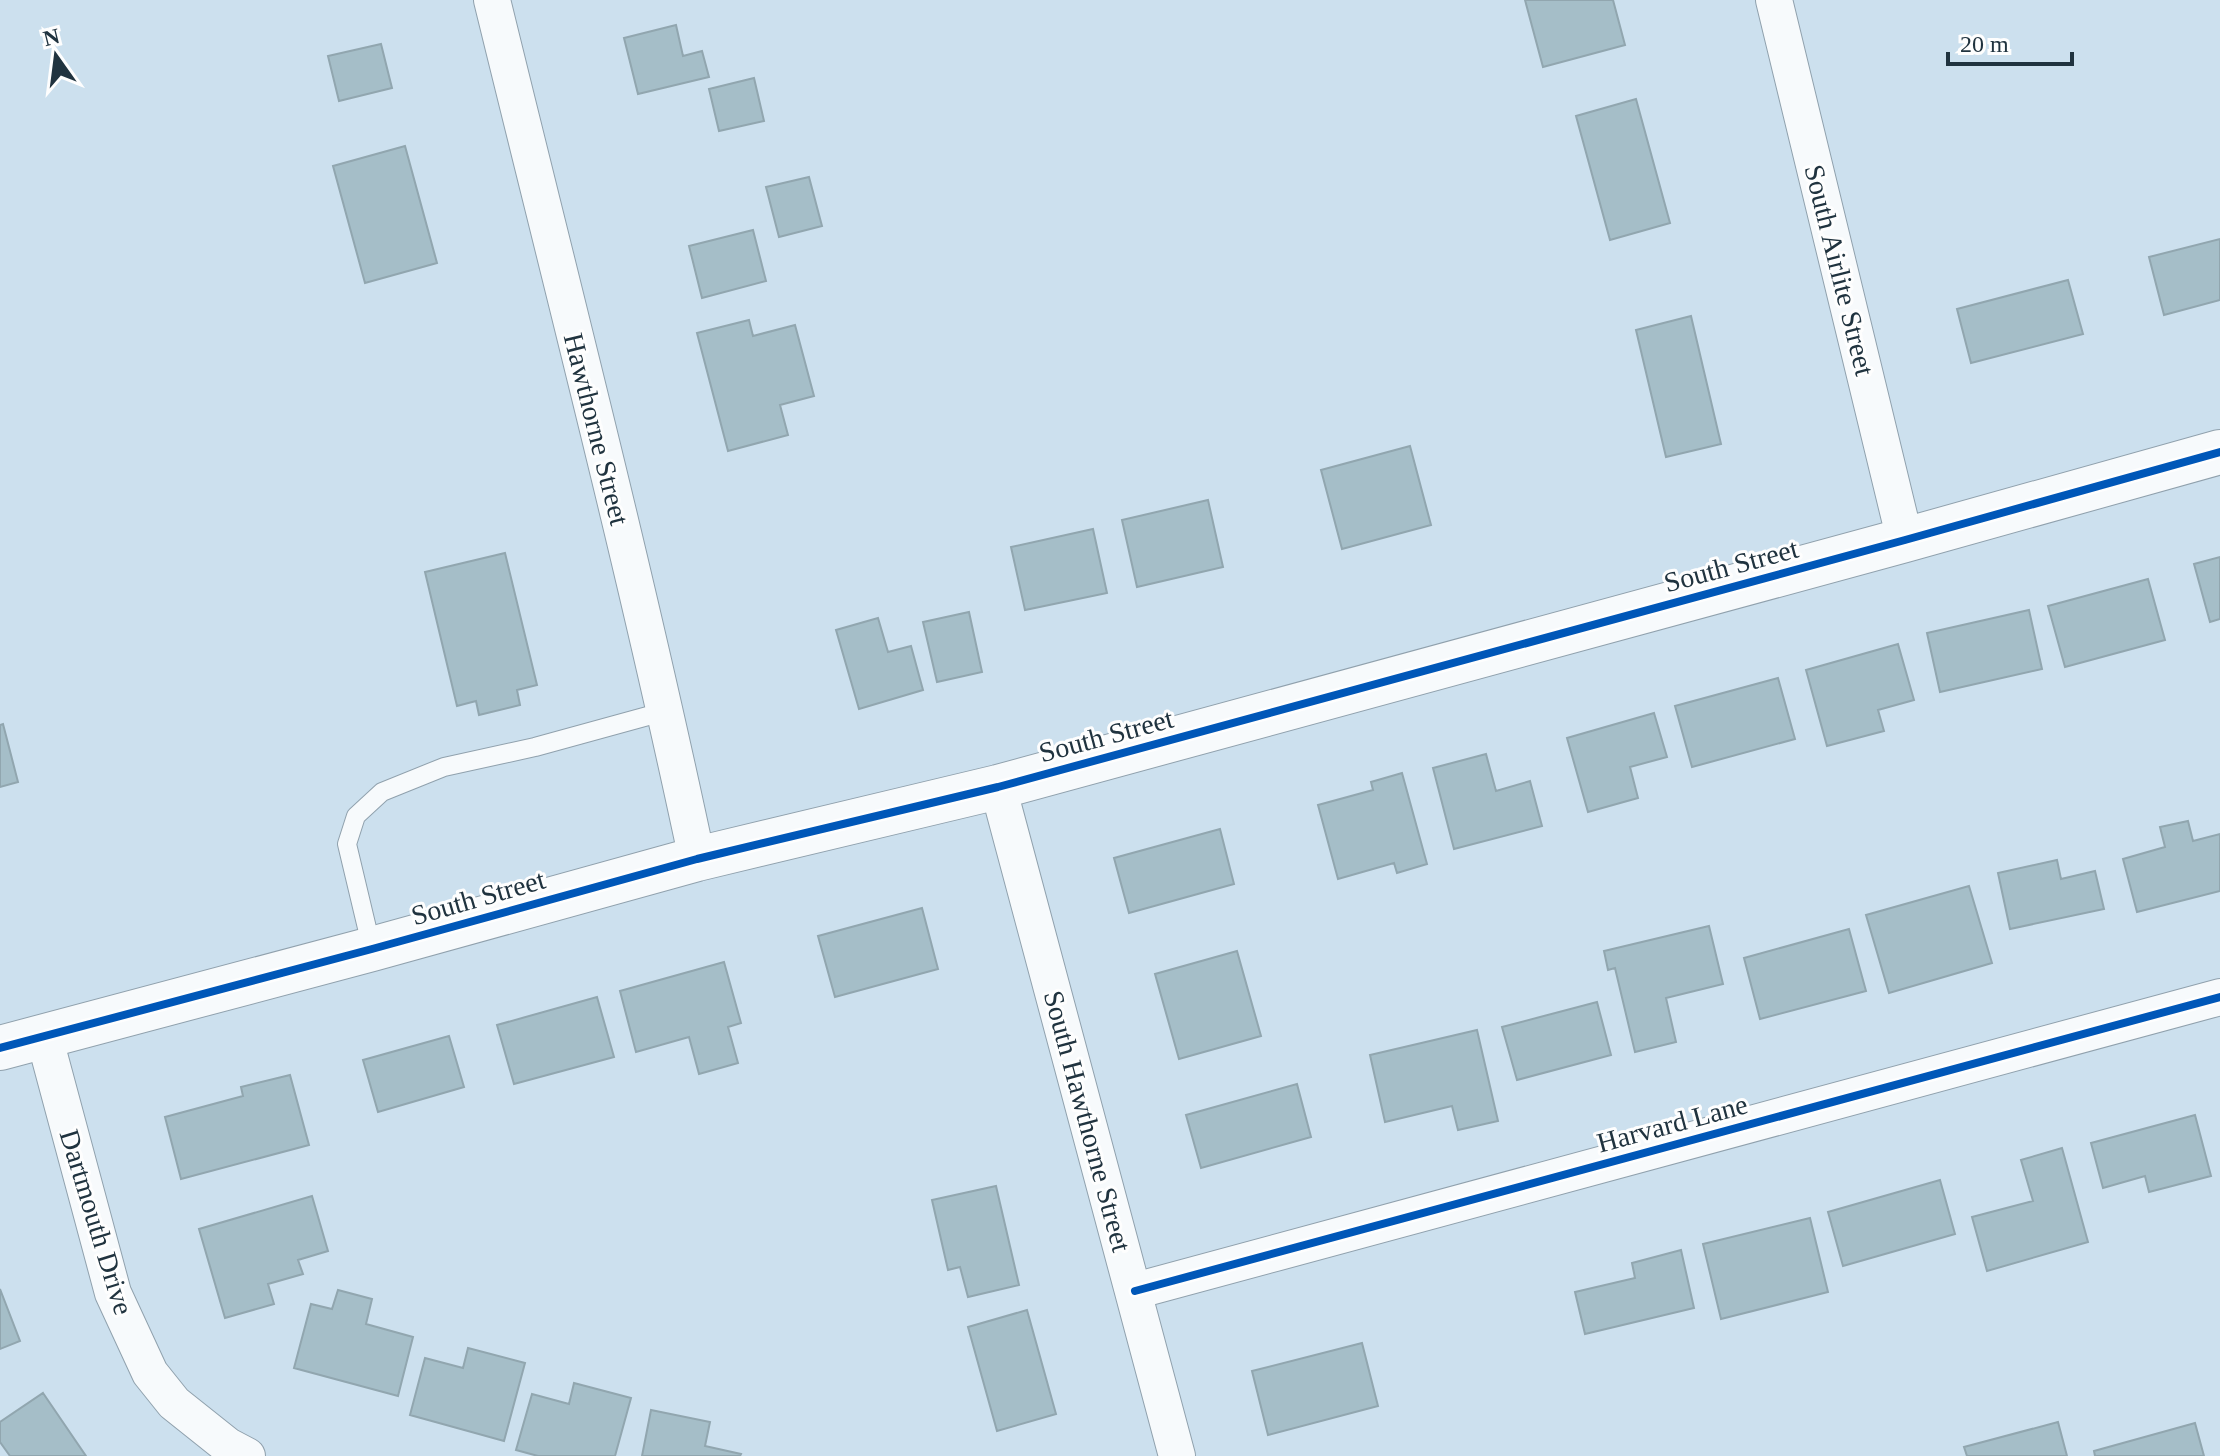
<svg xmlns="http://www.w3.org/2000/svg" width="2220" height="1456" viewBox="0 0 2220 1456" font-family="Georgia,serif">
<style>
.building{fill:#a5bec8;stroke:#91a6af;stroke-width:2}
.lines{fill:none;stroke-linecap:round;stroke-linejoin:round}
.lane-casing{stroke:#90a1ad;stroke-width:20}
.street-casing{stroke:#90a1ad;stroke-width:38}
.secondary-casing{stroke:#90a1ad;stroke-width:46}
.lane{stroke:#f7fafc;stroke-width:18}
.street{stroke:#f7fafc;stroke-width:36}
.secondary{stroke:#f7fafc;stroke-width:44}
.cycleway-casing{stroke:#fefefe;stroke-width:13}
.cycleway{stroke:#0057b8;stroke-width:8}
.labels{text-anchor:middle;stroke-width:6;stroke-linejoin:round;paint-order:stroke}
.street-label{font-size:28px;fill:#20333f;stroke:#fefefe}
</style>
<rect width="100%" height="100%" fill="#cce0ee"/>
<path class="building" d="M1525,0h88l12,45 -82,22z
M676,25l7,31 19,-5 7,26 -71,17 -14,-56z
M381,44l11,44 -53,13 -11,-45z
M754,78l10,43 -45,10 -10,-42z
M1636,99l34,124 -60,17 -34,-124z
M405,146l32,117 -72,20 -32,-117z
M809,177l13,49 -43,11 -13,-50z
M753,230l13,51 -64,17 -13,-52z
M2220,239v61l-56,15 -15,-58z
M2068,280l15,54 -112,29 -14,-54z
M1691,316l30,128 -55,13 -30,-127z
M749,320l4,16 42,-11 19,71 -34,9 8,30 -60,16 -31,-118z
M1410,446l21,79 -89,24 -21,-79z
M1208,500l15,67 -86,20 -15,-67z
M1093,529l14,64 -82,17 -14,-63z
M505,553l32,132 -20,5 3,15 -41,10 -3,-14 -19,5 -32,-134z
M2220,557v62l-10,3 -16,-58z
M2148,579l17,61 -100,27 -17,-61z
M2029,610l13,59 -102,23 -13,-59z
M969,612l13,60 -45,10 -14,-60z
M878,618l10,34 23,-6 12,44 -64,19 -23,-79z
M1898,644l16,56 -36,10 6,21 -57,15 -21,-76z
M1778,678l17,61 -103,28 -17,-61z
M1654,713l13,44 -37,10 8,31 -50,14 -21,-74z
M3,724l15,58 -18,5v-62z
M1486,754l10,37 34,-10 12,45 -88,23 -21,-81z
M1402,773l25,91 -30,9 -3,-10 -56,16 -20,-74 55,-15 -2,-8z
M2188,821l5,20 27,-7v57l-83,21 -14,-53 42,-12 -5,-20z
M1220,829l14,55 -105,29 -15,-55z
M2057,860l4,19 34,-8 9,38 -94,20 -12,-56z
M1969,886l23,77 -103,30 -23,-78z
M922,908l16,61 -103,28 -17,-61z
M1709,926l14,58 -57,14 10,44 -41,10 -20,-84 -7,2 -4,-19z
M1849,929l17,62 -106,28 -16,-61z
M1237,951l24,85 -82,23 -24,-85z
M724,962l17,61 -13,4 10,36 -39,11 -10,-37 -53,15 -16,-61z
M597,997l17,60 -100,27 -17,-59z
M1597,1002l14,53 -94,25 -15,-53z
M1477,1030l21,91 -40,9 -6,-24 -67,16 -15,-67z
M449,1036l15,51 -86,25 -15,-52z
M290,1075l19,70 -128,34 -16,-62 78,-21 -2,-9z
M1297,1084l14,53 -110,31 -15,-53z
M2195,1115l16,61 -62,16 -4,-16 -42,12 -12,-45z
M2062,1148l26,94 -101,29 -15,-54 61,-16 -12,-41z
M1940,1180l15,54 -112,32 -15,-54z
M996,1186l23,99 -51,12 -8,-30 -12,3 -16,-70z
M312,1196l16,55 -30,9 5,14 -35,10 6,20 -49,14 -26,-89z
M1810,1218l18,74 -107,27 -18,-75z
M1681,1250l13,58 -109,26 -10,-42 60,-14 -3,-15z
M0,1289l20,52 -20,8z
M338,1290l34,9 -6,25 47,13 -15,59 -104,-28 17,-64 21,5z
M1027,1310l29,104 -59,17 -29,-104z
M1362,1343l16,63 -110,29 -16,-64z
M468,1348l57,15 -21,78 -94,-26 15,-57 38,10z
M574,1383l57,15 -16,58h-77l-22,-6 16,-56 37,10z
M43,1393l43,63h-76l-10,-14v-20z
M651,1410l59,12 -5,24 36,8 -1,2h-98z
M2058,1422l9,34h-100l-3,-9z
M2195,1423l9,33h-109l-1,-5z"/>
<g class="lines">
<defs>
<path id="lane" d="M372,949l-25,-105 9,-28 26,-24 62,-25 91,-20 131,-36"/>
<path id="street" d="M492,0c70,286 144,571 205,859
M1774,0l131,540
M998,787l179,669
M44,1036l69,257 37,80 24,30 54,43 19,10
M1135,1291l1085,-294"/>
<path id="secondary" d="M0,1048l372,-99 325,-90 301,-72 907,-247 315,-88"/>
</defs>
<use href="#lane" class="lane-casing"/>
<use href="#street" class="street-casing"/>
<use href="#secondary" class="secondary-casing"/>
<use href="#lane" class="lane"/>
<use href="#street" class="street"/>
<use href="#secondary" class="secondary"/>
<defs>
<path id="cycleway" d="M0,1048l372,-99 325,-90 301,-72 907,-247 315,-88
M1135,1291l1085,-294"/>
</defs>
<use href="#cycleway" class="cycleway-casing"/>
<use href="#cycleway" class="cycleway"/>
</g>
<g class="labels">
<g class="street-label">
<text transform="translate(1840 270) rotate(76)" y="10">South Airlite Street</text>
<text transform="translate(597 429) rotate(76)" y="10">Hawthorne Street</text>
<text transform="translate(1731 565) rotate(-15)" y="10">South Street</text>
<text transform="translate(1106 735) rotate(-15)" y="10">South Street</text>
<text transform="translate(478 897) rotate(-16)" y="10">South Street</text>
<text transform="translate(1088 1121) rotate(75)" y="10">South Hawthorne Street</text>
<text transform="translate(1672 1123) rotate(-15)" y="10">Harvard Lane</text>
<text transform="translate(97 1222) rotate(73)" y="10">Dartmouth Drive</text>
</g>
</g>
<g transform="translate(56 56) rotate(346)" stroke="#fefefe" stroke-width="6" paint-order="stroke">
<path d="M0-6L14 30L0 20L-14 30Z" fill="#20333f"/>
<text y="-12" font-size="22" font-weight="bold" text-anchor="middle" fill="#20333f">N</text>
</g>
<path d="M1948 52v12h124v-12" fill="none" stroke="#20333f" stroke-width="4"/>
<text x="1960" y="52" font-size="24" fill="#20333f" stroke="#fefefe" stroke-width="6" paint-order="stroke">20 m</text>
</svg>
